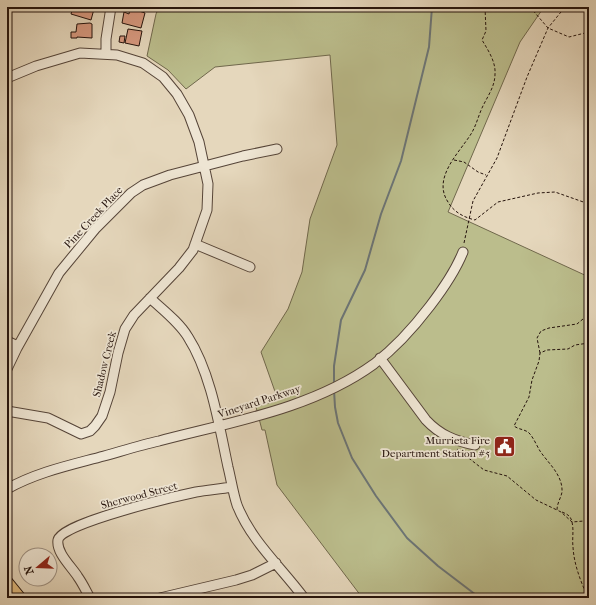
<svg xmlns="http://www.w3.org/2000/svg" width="596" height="605" viewBox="0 0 596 605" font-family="'IM FELL French Canon',serif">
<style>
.green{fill:#bbbd8c;stroke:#70684c}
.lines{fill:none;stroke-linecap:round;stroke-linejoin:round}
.stream{stroke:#6c7576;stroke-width:2}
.building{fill:#d6987e;stroke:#25130c}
.minor-casing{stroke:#554438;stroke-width:11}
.major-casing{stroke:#25130c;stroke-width:13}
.path{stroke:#25130c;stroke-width:1;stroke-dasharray:3 2;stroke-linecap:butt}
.minor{stroke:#eee5d3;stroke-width:9}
.major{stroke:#e2bc7e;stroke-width:11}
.labels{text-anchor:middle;stroke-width:3.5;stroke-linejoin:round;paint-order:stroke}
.street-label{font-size:11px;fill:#25130c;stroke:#eee5d3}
.poi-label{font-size:11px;fill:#25130c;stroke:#eee5d3;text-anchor:end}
</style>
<rect width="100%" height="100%" fill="#e5d7bc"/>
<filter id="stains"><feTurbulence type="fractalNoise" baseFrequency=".005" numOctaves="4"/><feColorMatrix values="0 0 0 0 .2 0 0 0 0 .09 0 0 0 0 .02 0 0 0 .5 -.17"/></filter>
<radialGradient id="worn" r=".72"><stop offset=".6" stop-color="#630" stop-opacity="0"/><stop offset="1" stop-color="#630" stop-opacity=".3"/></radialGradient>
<path class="green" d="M159,7h385l-24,35 -72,170 141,65v321h-228v-2l-84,-111 -12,-55h-3l-6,-23 22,-7 -17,-48 27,-43 14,-37 8,-53 27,-74 -7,-90 -115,12 -29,22 -18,-19 -21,-14 9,-42z"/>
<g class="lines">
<path class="stream" d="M334,384v-18l7,-46 24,-50 16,-56 20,-53 28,-114 3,-40
M334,390l1,17 3,16 14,35 24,38 31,42 31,28 42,32"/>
</g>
<path class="building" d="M73,7h16v1l5,1 -3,11 -20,-6z
M130,8l15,5 -4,15 -19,-5 2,-11 5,2z
M90,23l2,1v14l-15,-1v1h-6v-6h5l1,-8z
M128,29l14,2 -3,15 -14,-3z
M120,36h5l-1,7 -5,-1z"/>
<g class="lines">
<defs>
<path id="minor" d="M106,54v-15l5,-32
M7,78l29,-12 44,-13 37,2 26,8 20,14 14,17 12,21 10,27 9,42 -1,26 -14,40 -14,18 -45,47 -9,14 -7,24 -8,39 -8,24 -7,10 -5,5 -9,3 -33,-16 -41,-7
M195,244l55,23
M150,298c13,12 29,24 38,39 23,36 31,88 40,130 3,12 5,26 9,38 14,36 45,63 67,93
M7,341l11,5
M380,358l46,62c14,15 29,21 49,25
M7,369l10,-21 42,-75 37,-45 35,-35 12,-8 27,-10 73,-19 34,-7
M7,489c30,-17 64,-24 97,-33 18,-5 37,-11 55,-15 72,-19 153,-32 215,-77 21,-16 40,-37 56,-58 13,-17 25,-34 33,-54
M90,598c-4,-7 -7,-14 -12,-21 -6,-10 -22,-24 -20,-37 3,-17 119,-44 138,-48 12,-2 24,-3 36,-5
M160,598l76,-18 16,-5 24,-12"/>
<path id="major" d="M7,582l13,16"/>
</defs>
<use href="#minor" class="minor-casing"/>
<use href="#major" class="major-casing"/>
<path class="path" d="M485,7l1,24 -4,9c6,10 14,22 13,34 0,13 -8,23 -13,34 -4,9 -6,18 -11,26 -12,19 -39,44 -23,68 6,10 15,15 27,18l23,-18 40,-9 17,-1 34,12
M530,7l18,21 21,9 16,-4h4
M454,160l10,2 14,10 8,3
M464,243l9,-42 24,-43 30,-81 21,-49 17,-21
M589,343l-14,2 -7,4 -21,1 -7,3 -1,8 -7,19 -3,17 -15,29c5,4 12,3 16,8 4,5 7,12 10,17 8,12 23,24 22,41 -1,6 -5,11 -5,18l4,2 11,10 12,-1 5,-4
M540,353l-3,-15 4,-7 8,-3 28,-4 12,-10
M457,449l27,21 23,6 29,24 21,10
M562,512c5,2 9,4 10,10 2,8 0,17 1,25 1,18 8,35 15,51"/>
<use href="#minor" class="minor"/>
<use href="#major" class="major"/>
</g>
<defs>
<symbol id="civic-square" viewBox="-11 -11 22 22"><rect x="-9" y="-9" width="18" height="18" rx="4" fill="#8f2418" stroke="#eee5d3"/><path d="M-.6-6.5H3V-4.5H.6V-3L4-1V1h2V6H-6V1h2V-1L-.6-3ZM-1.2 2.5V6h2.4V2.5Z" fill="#fff"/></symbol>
</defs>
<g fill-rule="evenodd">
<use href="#civic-square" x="492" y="434" width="25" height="25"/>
</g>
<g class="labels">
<g class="street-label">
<text transform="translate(93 217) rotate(-47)" y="4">Pine Creek Place</text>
<text transform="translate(104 364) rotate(-76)" y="4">Shadow Creek</text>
<text transform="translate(259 401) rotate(-18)" y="4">Vineyard Parkway</text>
<text transform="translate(139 495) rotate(-15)" y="4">Sherwood Street</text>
</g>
<g class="poi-label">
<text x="490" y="444">Murrieta Fire<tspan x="490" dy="13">Department Station #5</tspan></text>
</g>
</g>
<rect width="596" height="605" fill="none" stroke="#e5d7bc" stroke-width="24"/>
<rect x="8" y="8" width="580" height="589" fill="none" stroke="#25130c" stroke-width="2"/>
<rect x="12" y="12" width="572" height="581" fill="none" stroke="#25130c"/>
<g transform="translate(38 567) rotate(251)"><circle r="19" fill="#eee5d3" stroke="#9e9183"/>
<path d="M0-3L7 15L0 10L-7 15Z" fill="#8f2418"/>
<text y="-6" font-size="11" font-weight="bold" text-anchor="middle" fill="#25130c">N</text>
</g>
<rect width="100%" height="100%" filter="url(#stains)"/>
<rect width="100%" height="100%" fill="url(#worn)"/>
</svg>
